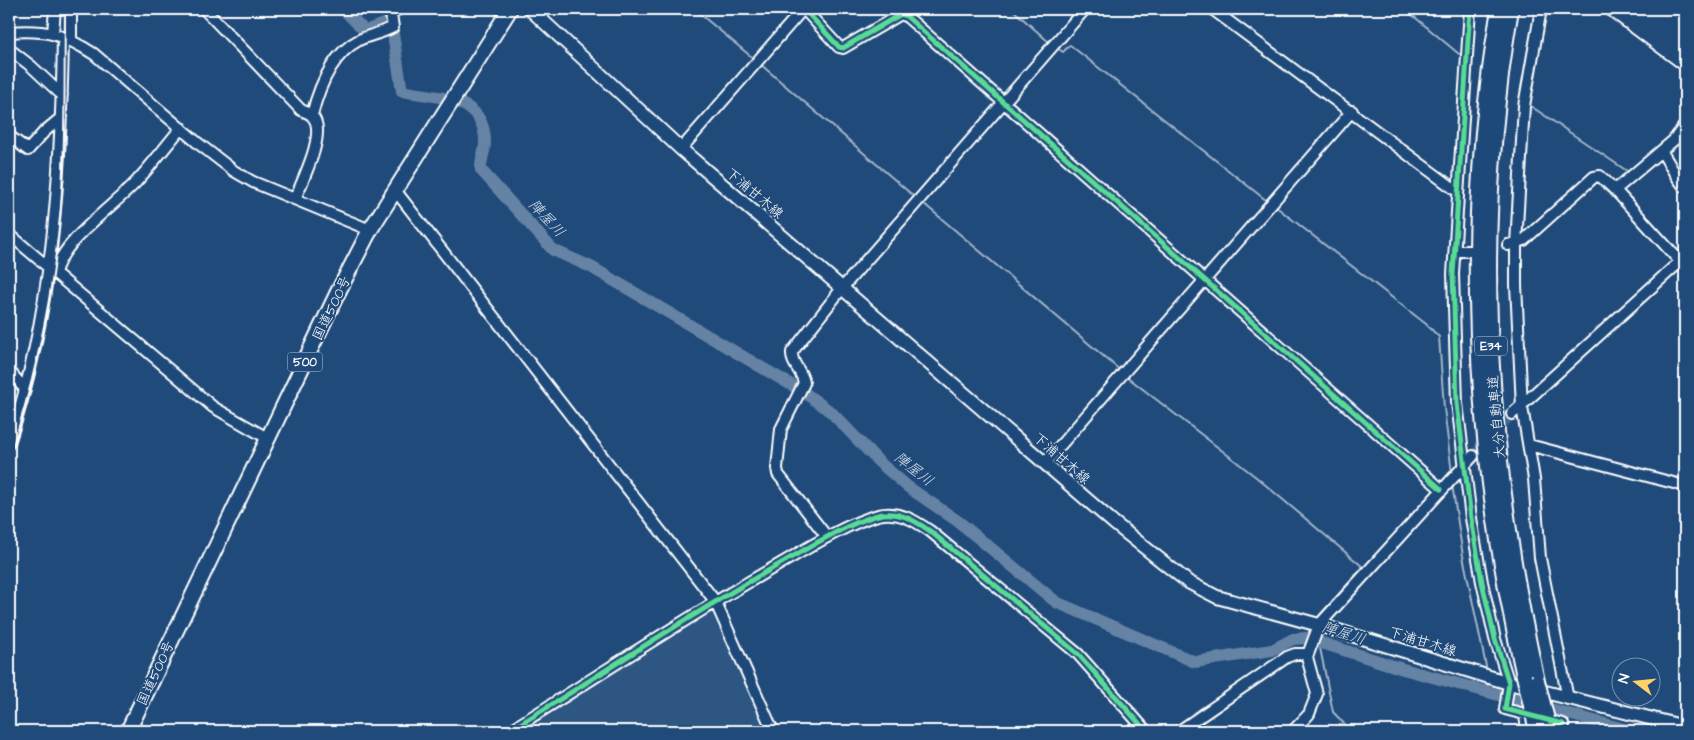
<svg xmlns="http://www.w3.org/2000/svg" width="1694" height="740" viewBox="0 0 1694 740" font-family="'Architects Daughter','Klee One',sans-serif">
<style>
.built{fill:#2e5683}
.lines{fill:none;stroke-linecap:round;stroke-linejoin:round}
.stream{stroke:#a3b5c8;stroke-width:2}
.river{stroke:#6583a4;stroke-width:12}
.minor-tunnel{stroke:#41658e;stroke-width:10;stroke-dasharray:10 5;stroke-linecap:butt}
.minor-casing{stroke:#fff;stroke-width:14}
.major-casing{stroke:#fff;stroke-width:16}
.highway-casing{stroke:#fff;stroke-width:18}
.minor{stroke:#1f4a7a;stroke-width:10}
.major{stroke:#1f4a7a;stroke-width:12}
.highway{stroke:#1f4a7a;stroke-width:14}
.rail{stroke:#fff;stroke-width:2}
.highway-bridge-casing{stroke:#fff;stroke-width:18;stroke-linecap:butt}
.highway-bridge{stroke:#1f4a7a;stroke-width:14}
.cycleway-casing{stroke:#1f4a7a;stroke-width:8}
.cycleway{stroke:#5adb95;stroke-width:5}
.labels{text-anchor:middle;stroke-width:4;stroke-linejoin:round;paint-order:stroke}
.shield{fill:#1f4a7a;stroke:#bcc9d7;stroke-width:1}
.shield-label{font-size:12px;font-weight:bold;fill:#fff}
.street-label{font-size:14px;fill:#fff;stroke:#1f4a7a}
.water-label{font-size:15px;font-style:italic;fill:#d8e0e8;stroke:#1f4a7a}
</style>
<rect width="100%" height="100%" fill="#1f4a7a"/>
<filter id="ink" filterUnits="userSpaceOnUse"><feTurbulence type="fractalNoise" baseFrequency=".02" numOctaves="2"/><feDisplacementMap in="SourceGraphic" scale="10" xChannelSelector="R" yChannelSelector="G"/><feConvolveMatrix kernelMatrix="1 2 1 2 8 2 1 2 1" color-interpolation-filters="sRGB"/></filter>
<g filter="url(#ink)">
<path class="built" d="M713,610l53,121h-244z"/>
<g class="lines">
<path class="stream" d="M694,9l60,50
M1012,9l39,35
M1405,9l54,45
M394,19l18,-10
M1057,48l6,4 7,-7 197,156
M759,63l158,136
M1529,105l101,68
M1682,139l3,2
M923,203l198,168
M1275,206l151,118 13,13 5,71 8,66
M1126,376l130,101 107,90 -44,49
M1452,484l11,72 24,115
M1306,638l3,-7
M1319,643l14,69 18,19
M1486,692l2,-9"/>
<path class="river" d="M343,9l22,22 26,-10 11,70c33,7 84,4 83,52 0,9 -5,18 -4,27l72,80 38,17 214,126 26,19 48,50 29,25 51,35 97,80 139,60 77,-12 21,-11 13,-1 97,31 228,62"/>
<path class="minor-tunnel" d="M1473,456l39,-42"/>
<defs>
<path id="minor" d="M71,9v32
M204,9l97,101c4,2 9,3 11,6 16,15 -10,65 -17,83
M804,9l35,38 4,1 58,-34 5,2 535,473
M1212,9l245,182
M1470,9l-17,265 4,129 14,115 11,64 13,57 14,44 -4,26 58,15 1,7
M1541,9l-17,97 -8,138v41l6,122 12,72 6,79 28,141
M9,32c37,-3 54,2 85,22l105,90 35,27 19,11 117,48
M53,33l2,-24
M9,49l22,17 31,29
M312,115c7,-28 20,-61 47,-75 11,-5 23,-7 34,-13l-3,-18
M9,136l19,14 16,-18 18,-15
M681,149l122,-140
M1661,151c9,12 13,25 24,36
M395,190l320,411 58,130
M1615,190l59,-50 11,-15
M9,234l204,173 56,32
M1508,245l16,-5 70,-63 6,-1 15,14 70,77
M1455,251h14
M55,274c5,-32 59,-68 81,-92 16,-17 30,-36 45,-54
M9,371l15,17
M1512,414l173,-157
M9,443c44,-131 52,-269 54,-406
M1529,445l156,41
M1045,463l307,-352
M827,537l-49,-63 -1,-6 4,-39 23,-46c-2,-13 -13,-18 -12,-31l51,-65 242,-278
M1525,715l2,16
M509,731c88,-54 174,-112 264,-163 30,-17 72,-44 105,-53 20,-5 36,5 52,16l148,123 68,77
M1179,731l108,-74 8,-3h12
M1293,731l16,-17 8,-20 -10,-37 12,-32 154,-169"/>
<path id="major" d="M530,9l151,140 433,374 74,59 29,15 102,28 190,58 176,44"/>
<path id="highway" d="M1499,9c-38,222 -25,448 25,667
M1511,9c-39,223 -23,452 26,672
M128,731l210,-439 32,-62 140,-221"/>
</defs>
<use href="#minor" class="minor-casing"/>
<use href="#major" class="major-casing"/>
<use href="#highway" class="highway-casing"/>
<use href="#minor" class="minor"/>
<use href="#major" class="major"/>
<use href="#highway" class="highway"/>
<path class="rail" d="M1599,9l86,64
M9,458c27,-81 45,-167 52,-252 5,-66 3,-132 4,-197"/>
<defs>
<path id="highway-bridge" d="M1524,676l13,55
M1537,681l13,50"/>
</defs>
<use href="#highway-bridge" class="highway-bridge-casing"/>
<use href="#highway-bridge" class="highway-bridge"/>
<defs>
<path id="cycleway" d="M804,9l35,38 4,1 58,-34 5,2 535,473
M1470,9l-17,265 4,129 14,115 11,64 13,57 14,44 -4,26 58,15 1,7
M509,731c88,-54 174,-112 264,-163 30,-17 72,-44 105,-53 20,-5 36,5 52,16l148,123 68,77"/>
</defs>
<use href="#cycleway" class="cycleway-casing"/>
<use href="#cycleway" class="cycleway"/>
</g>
</g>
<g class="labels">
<g class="shield">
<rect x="1475" y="336.5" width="32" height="19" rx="4"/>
<rect x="287.5" y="352.5" width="35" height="19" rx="4"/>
</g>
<g class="shield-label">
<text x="1491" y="350">E34</text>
<text x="305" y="366">500</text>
</g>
<g class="street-label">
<text transform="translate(755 193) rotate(40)" y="5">下浦甘木線</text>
<text transform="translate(331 308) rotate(-64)" y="5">国道500号</text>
<text transform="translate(1496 417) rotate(-95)" y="5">大分自動車道</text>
<text transform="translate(1062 458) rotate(41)" y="5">下浦甘木線</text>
<text transform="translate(1423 641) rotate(17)" y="5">下浦甘木線</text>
<text transform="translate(155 673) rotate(-65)" y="5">国道500号</text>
</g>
<g class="water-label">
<text transform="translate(547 218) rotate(47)" y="5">陣屋川</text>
<text transform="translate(914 469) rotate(38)" y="5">陣屋川</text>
<text transform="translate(1344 633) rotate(18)" y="5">陣屋川</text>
</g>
</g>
<rect width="1694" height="740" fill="none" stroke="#1f4a7a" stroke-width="30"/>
<rect x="15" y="15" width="1664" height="710" fill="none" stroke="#fff" stroke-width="2" filter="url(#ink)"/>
<g transform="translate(1636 682) rotate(286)"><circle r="24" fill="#1f4a7a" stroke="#7992af"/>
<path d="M0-4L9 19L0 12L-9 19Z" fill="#ffd166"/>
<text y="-8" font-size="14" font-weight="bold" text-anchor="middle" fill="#ffffff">N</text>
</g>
</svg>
